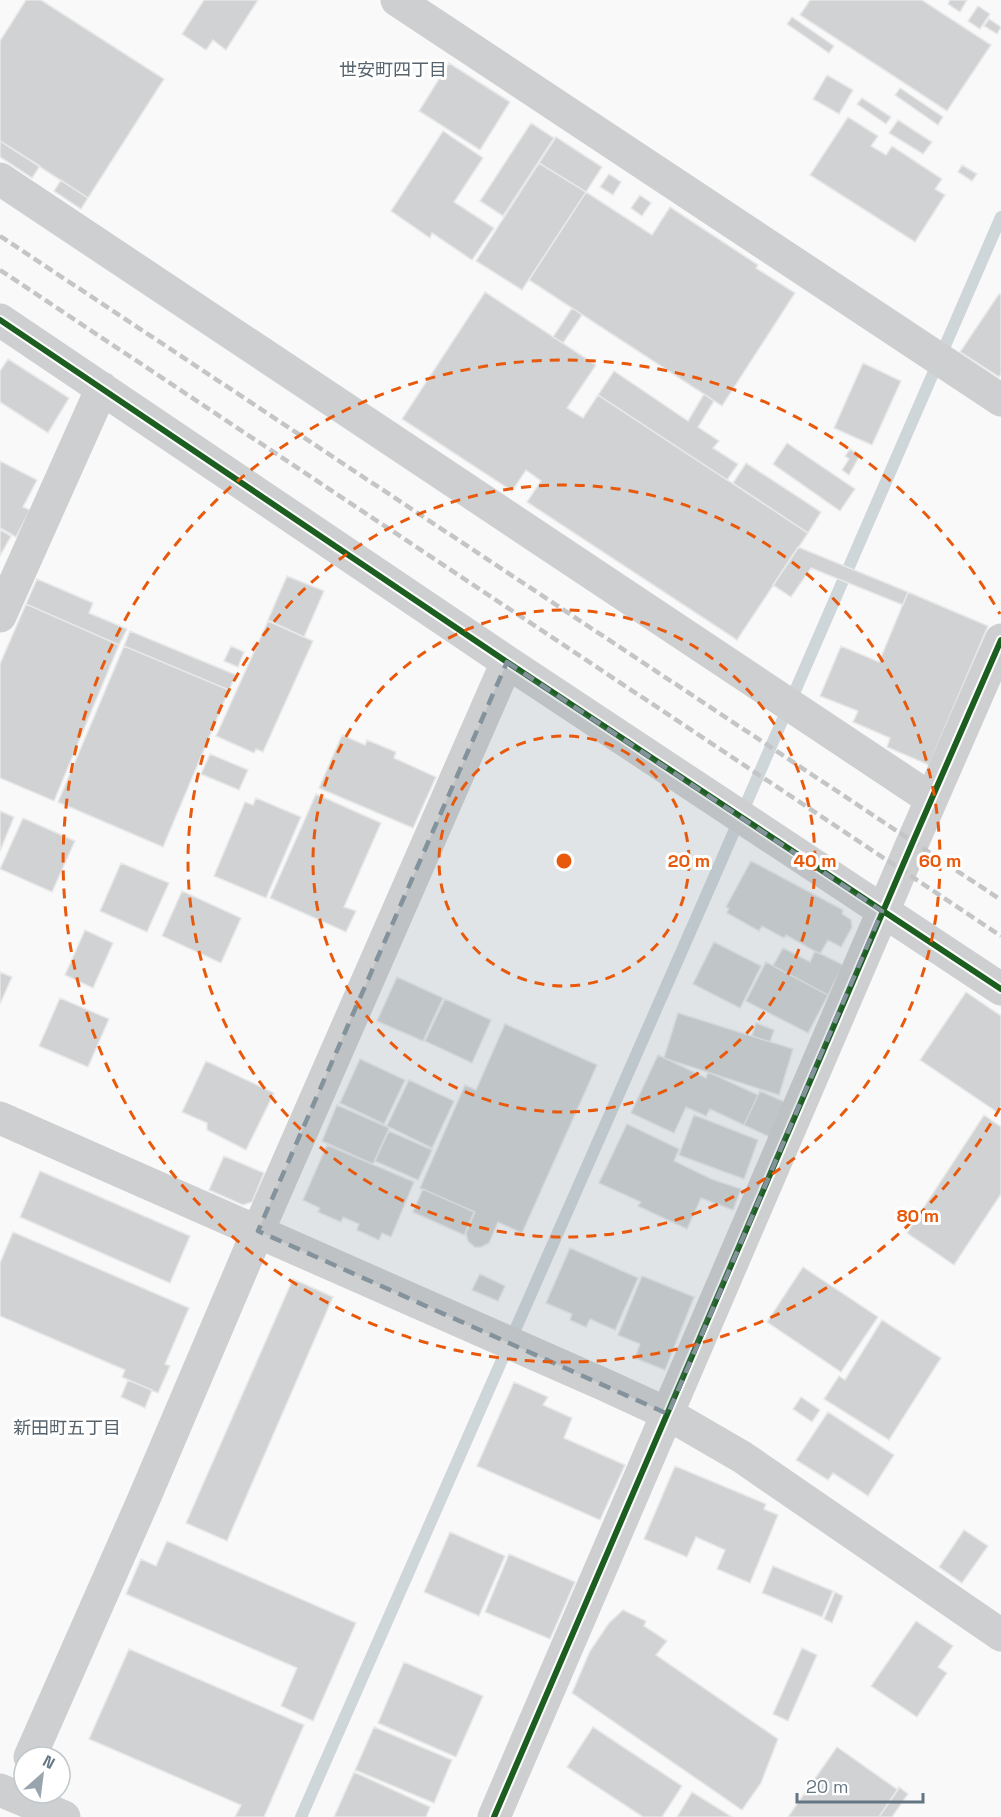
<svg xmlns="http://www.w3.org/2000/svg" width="1001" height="1817" viewBox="0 0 1001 1817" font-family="'Space Grotesk','Noto Sans JP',sans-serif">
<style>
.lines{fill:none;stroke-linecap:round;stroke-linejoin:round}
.stream{stroke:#ced6d9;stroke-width:12}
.building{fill:#d0d2d3;stroke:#e8e8e8;stroke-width:1.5}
.minor{stroke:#cecfd0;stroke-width:33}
.rail{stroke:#c3c5c6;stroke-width:4.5;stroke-dasharray:9 4.5;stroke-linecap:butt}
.cycleway-casing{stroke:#fff;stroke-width:10}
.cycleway{stroke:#1b5e20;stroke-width:6}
.marked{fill:#84929c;fill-opacity:0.2;stroke:#84929c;stroke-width:4.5;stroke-dasharray:12 8;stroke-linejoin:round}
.ring{fill:none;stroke:#e8590c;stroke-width:3;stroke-dasharray:10 8}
.labels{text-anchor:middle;stroke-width:6;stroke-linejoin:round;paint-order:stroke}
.neighbourhood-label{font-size:18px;fill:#57646e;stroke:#fff}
.centre{fill:#e8590c;stroke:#fff;stroke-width:3}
.ring-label{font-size:18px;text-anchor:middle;font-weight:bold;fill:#e8590c;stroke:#fff;stroke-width:6;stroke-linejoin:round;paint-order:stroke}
</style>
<rect width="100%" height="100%" fill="#f9f9f9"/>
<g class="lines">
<path class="stream" d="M301,1817l408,-928 292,-672"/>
</g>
<path class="building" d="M26,0h15l123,79 -76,119 -88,-57v-100z
M204,0h54l-32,50 -13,-10 -7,10 -24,-16z
M810,0h112l69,45 -44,66 -147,-96z
M950,0h17l-7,12 -12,-8z
M978,6l12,8 -10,15 -12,-8z
M792,17l42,29 -5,7 -42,-29z
M989,19l12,8 -4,7 -13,-8z
M449,63l61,39 -30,48 -61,-39z
M827,75l26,15 -14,24 -26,-15z
M900,88l43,29 -5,8 -43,-30z
M862,98l29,19 -5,7 -29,-20z
M848,117l30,19 -7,10 15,9 6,-9 50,33 -7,10 10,6 -30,47 -105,-67z
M898,120l34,22 -9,12 -34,-21z
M531,123l23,15 -51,78 -23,-15z
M443,131l40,27 -29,44 40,26 -22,32 -40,-27 -2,5 -39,-27z
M556,137l46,30 -16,25 -47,-29z
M0,141l40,25 -8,12 -32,-21z
M539,163l47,29 -64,98 -46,-29z
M962,165l15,9 -5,7 -14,-9z
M609,174l12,8 -8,13 -13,-8z
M61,180l27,18 -7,11 -27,-18z
M586,192l66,43 18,-28 88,58 -2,3 39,25 -73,113 -193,-126z
M640,195l11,8 -9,13 -11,-8z
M485,292l111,73 -29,43 16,10 15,-23 210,138 -71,107 -210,-138 14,-21 -15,-11 -14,21 -110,-72z
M999,294l2,1v79l-2,3 -39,-25z
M572,308l10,7 -19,28 -10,-6z
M8,359l61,39 -21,35 -48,-31v-31z
M863,363l38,18 -29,64 -38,-17z
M614,371l74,50 16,-27 10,7 -16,26 21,14 -6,7 25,16 -11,16 -129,-85z
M787,443l68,46 -15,22 -67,-47z
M850,449l10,6 -11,20 -7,-5 7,-11 -4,-3z
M0,461l37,19 -14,27 7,3 -14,27 -16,-9z
M746,463l75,49 -13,21 -75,-50z
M0,530l11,6 -11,20z
M798,547l110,45 -5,13 -92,-37 -20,29 -18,-12z
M287,576l37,15 -20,46 -36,-17z
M37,579l56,24 -4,10 38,16 -8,16 -93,-41z
M908,592l80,34 -59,139 -42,-18 3,-9 -37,-16 5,-11 -38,-15 21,-50 38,16z
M26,604l93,41 -65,156 -54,-23v-114z
M268,621l45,20 -50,111 -7,-3 -2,4 -38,-17z
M130,631l106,44 -7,15 -105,-44z
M124,646l105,44 -66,157 -105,-45z
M231,646l13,6 -6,15 -14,-6z
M342,735l23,10 2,-5 29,12 -2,6 42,19 -23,51 -94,-40z
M210,754l38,16 -9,20 -38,-16z
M316,794l65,29 -37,84 12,4 -10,21 -76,-34z
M256,798l45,19 -35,81 -52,-22 31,-74 8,3z
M0,811l14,6 -14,34z
M23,818l52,23 -23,51 -52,-23z
M751,861l92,49 -1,4 9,6 1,7 -11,20 -13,-7 -8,14 -34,-19 -2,3 -22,-12 -3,5 -32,-18 2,-5 -3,-1z
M121,863l48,20 -22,49 -47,-21z
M182,891l59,27 -20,45 -59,-27z
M85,930l28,13 -20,45 -28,-13z
M714,942l47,24 -21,42 -47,-24z
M783,948l27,14 5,-11 28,14 -15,30 -55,-29z
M766,962l62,33 -20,38 -62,-32z
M0,972l12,5 -12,27z
M397,977l46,21 -20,43 -46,-20z
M966,992l35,24v90l-4,6 -77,-52z
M60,998l49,21 -21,48 -49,-21z
M445,999l46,21 -19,43 -47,-22z
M678,1013l115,36 -14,46 -115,-37z
M756,1023l18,7 -4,12 -18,-6z
M505,1024l92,41 -75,168 -24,-11 -9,21 -8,4h-6l-7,-6 -2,-8 9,-21 -55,-24 45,-103 11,5z
M658,1055l48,23 2,-6 50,23 -14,30 -34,-16 -4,7 -20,-9 -12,26 -43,-20z
M360,1059l45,21 -21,44 -44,-21z
M206,1061l68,32 -28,57 -39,-20v-7l-25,-11z
M409,1080l45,21 -22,47 -45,-22z
M760,1091l27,12 -15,35 -28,-13z
M337,1105l52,23 -16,36 -51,-23z
M694,1115l64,25 -14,39 -65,-24z
M984,1115l17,12v67l-47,71 -47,-32z
M627,1124l52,25 -5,12 37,18 30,10 -8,21 -32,-12 -14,31 -49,-23 3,-4 -42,-19z
M389,1131l43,19 -14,30 -43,-19z
M327,1145l87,37 -23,55 -9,-4 -3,7 -22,-10 2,-6 -16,-7 -2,5 -23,-10 2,-4 -17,-8z
M224,1156l40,17 -12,29 -9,3 -34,-15z
M40,1171l150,65 -20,47 -150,-66z
M423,1189l51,23 -10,23 -51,-23z
M13,1232l176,76 -24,56 5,2 -12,27 -36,-16 3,-7 -125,-54v-53z
M570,1248l68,30 -23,52 -25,-11 -4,8 -16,-7 2,-6 -26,-11z
M803,1267l75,50 -37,55 -74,-50z
M480,1274l25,12 -7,15 -26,-11z
M642,1276l52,21 -29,73 -30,-12 5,-14 -22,-9z
M293,1279l40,18 -106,244 -41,-18z
M882,1320l59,38 -52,82 -65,-41 15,-23 6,4z
M128,1380l24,10 -7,18 -24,-11z
M514,1382l34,15 -5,8 29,13 -8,20 61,27 -25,55 -123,-54z
M801,1397l19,13 -8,12 -19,-13z
M828,1412l66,43 -26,41 -35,-23 -5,7 -32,-20z
M675,1466l91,38 -2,5 14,6 -28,68 -33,-14 8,-19 -29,-13 -9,20 -43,-18z
M964,1530l24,16 -26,37 -23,-16z
M450,1532l55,24 -26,60 -55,-24z
M167,1541l189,82 -43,98 -32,-15 16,-38 -171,-74 15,-35 15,7z
M509,1554l66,28 -25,57 -65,-27z
M773,1566l60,25 -11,26 -60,-24z
M835,1592l8,4 -11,27 -8,-4z
M623,1610l23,11 -2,5 23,15 -11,14 122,84 -17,44 -19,27 -170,-117 18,-42 19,-28z
M916,1621l37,25 -15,21 9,6 -30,44 -46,-31z
M802,1648l15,7 -29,66 -15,-7z
M129,1649l175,76 -40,92h-29l6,-12 -152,-66z
M404,1662l79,34 -27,61 -78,-34z
M374,1727l78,33 -18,43 -79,-33z
M593,1727l89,59 -20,31h-19l-76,-50z
M837,1747l61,43 -19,27h-91z
M354,1772l76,35 -4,10h-92z
M899,1787l9,7 -16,23h-13z
M692,1792l40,25h-55z"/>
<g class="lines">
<path class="minor" d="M397,0l604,400
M0,179l931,620
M0,320l507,342 494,327
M0,616l102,-228
M0,1118l605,267 63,29 74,43 259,178
M30,1757l113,-256 115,-270 249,-569
M0,1790l64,27
M494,1817c170,-392 335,-786 507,-1177"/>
<path class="rail" d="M0,236l1001,664
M0,270l1001,666"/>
<defs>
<path id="cycleway" d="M0,320l507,342 494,327
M494,1817c170,-392 335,-786 507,-1177"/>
</defs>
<use href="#cycleway" class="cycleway-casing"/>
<use href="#cycleway" class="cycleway"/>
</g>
<path class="marked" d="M507,662l375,249 -214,503 -410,-183z"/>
<g class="ring">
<circle cx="564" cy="861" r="125"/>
<circle cx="564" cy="861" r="251"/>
<circle cx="564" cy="861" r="376"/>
<path d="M1000 1108A501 501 0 1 1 1000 614"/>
</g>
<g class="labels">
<g class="neighbourhood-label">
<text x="393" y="76">世安町四丁目</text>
<text x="67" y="1434">新田町五丁目</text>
</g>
</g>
<circle cx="564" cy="861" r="9" class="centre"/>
<g class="ring-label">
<text x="689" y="867">20 m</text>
<text x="815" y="867">40 m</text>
<text x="940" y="867">60 m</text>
<text x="918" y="1222">80 m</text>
</g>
<g transform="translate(42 1775) rotate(28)"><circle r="28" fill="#ffffff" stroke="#c1c8cd" stroke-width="1.5"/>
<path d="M0-4.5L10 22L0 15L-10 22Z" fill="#99a4ac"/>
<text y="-9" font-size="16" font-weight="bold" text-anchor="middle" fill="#657683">N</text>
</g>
<path d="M797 1793v9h126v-9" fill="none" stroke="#657683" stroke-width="3"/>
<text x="806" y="1793" font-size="18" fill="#657683" stroke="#ffffff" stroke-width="4.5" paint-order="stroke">20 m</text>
</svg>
